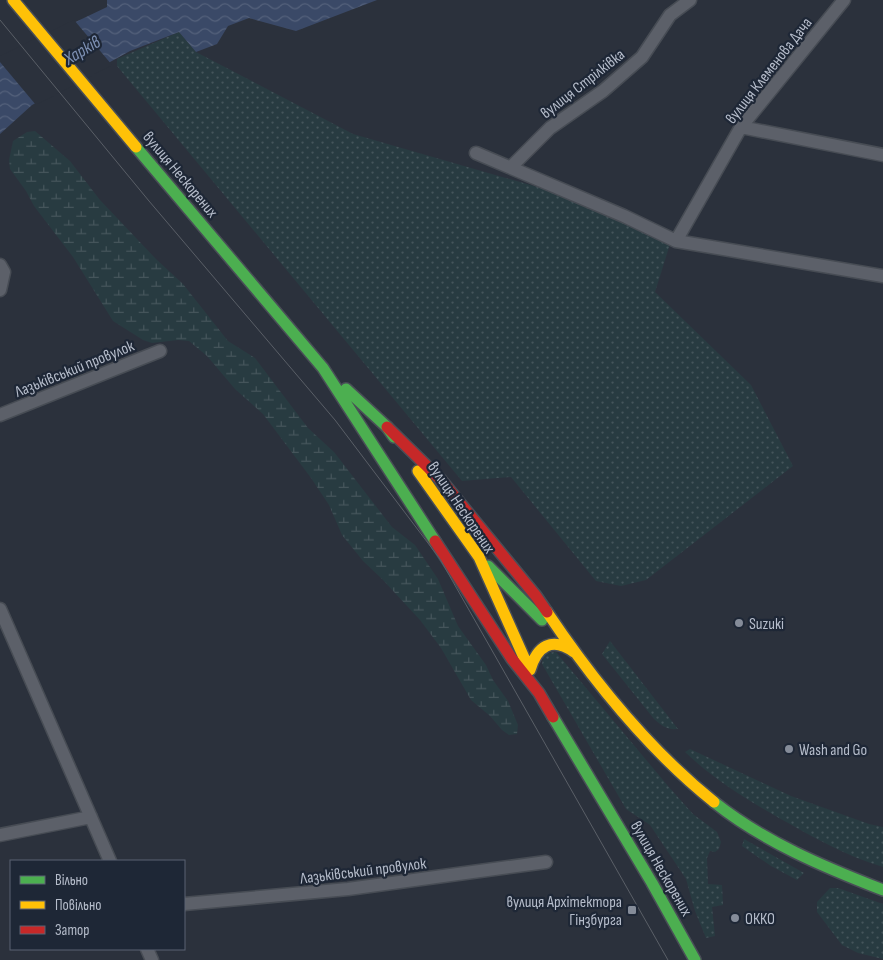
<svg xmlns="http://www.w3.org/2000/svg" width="883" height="960" viewBox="0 0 883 960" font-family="'Sofia Sans Condensed',sans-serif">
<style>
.grass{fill:url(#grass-dots)}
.wetland{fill:url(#wetland-marsh)}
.water{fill:url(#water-waves)}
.pier{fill:#2b313c}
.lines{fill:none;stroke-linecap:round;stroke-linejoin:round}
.street-casing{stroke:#474c54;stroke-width:15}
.fast-casing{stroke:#494e57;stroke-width:14}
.slow-casing{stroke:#494e57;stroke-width:14}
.jam-casing{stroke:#494e57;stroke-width:14}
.street{stroke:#5c6069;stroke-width:12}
.fast{stroke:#4caf50;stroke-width:11}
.slow{stroke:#ffc107;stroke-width:11}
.jam{stroke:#c62828;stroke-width:11}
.tram{stroke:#5a5f67;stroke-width:1}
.poi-dot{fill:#858c99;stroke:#1e2736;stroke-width:2}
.labels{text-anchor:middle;stroke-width:4.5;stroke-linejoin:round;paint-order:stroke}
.street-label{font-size:16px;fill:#b6bdcb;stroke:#1e2736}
.poi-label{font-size:16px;fill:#b6bdcb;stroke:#1e2736;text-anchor:start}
.water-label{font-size:18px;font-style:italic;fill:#7d90b3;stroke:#1e2736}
</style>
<defs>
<pattern id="grass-dots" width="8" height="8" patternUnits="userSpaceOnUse" patternTransform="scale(1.25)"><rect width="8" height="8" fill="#283b41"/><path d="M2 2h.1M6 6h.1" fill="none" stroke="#45555b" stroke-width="1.8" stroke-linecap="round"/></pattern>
<pattern id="wetland-marsh" width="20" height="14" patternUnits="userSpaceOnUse" patternTransform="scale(1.25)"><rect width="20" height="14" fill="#283b41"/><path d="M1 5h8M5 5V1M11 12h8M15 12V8" fill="none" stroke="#45555b"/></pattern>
<pattern id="water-waves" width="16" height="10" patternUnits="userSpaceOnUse" patternTransform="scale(1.25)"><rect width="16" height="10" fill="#3a4967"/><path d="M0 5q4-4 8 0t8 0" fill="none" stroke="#54617b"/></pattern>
</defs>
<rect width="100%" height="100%" fill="#2b313c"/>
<path class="grass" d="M179,32l17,20 157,82 212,61 105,49 -15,48 96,93 42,81 -147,114 -25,6 -25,-5 -85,-104 -49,4 -345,-415v-7z
M610,641l68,88c-11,1 -16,-3 -24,-10l-52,-65z
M556,652l112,134 25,28 24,18 4,10 -2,7 -4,3 -5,-1 -3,7 1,26 14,1 1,20 -11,2 3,29 -9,2 -11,-27 -9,-32 -36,-54 -24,-16 -84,-145 2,-11z
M690,749l101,47 78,28 14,3v40c-37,-11 -70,-30 -104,-49 -33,-19 -66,-39 -94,-66z
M744,839l60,34 -7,7 -26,-14 -29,-20z
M830,888h8l45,16v55l-25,-6 -16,-8 -25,-33v-10z"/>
<path class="wetland" d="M35,131l35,30 30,39 56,59 27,25 45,57 27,17 53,70 26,24 58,75 23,18 23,34 20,47 28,39 7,15 15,21 10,24 -1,9 -8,1 -7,-5 -12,-14 -19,-16 -30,-52 -21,-28 -38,-41 -19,-18 -21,-26 -13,-30 -18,-27 -48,-64 -28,-25 -28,-33 -18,-15 -11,-1 -26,3 -9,-3 -30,-19 -40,-64 -39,-51 -8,-15 -16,-22 -1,-9 4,-19 14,-9z"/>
<path class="water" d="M107,0h270l-81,31 -47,-13 -21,8 -11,18 -21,8 -17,-20 -49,19 -98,54 -32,29v-76l107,-51z"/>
<path class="pier" d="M74,20l38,45 -76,40 -36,-43v-6z"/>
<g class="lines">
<defs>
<path id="street" d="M741,127l142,28
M476,153l148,63 52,25 207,35
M511,167l39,-39 53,-37 39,-34 28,-42 20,-15
M676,241l65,-114 103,-127
M0,265l4,7 -4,18
M0,415l160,-64
M0,609l110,252
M0,835l91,-18
M184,904l164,-15 198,-27
M147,949l5,11"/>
<path id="fast" d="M136,147l187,221 112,173
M346,389l41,38 7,10
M488,566l54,54
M553,717l99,166 43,77
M714,802c50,40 110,65 169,88"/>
<path id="slow" d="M13,0l123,147
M418,471l61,86 47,105
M547,612c47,70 101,137 167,190
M530,670c7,-24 22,-34 44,-18"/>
<path id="jam" d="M387,427l54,53 95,116 11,16
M435,541l77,118 27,34 14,24"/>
</defs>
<use href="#street" class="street-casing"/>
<use href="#fast" class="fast-casing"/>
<use href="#slow" class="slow-casing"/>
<use href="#jam" class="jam-casing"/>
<use href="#street" class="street"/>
<use href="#fast" class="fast"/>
<use href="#slow" class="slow"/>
<use href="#jam" class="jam"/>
<path class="tram" d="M0,20l149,181 186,219 105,139 228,401"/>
</g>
<g class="poi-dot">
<circle cx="739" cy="623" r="5"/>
<circle cx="789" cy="749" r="5"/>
<rect x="627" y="905" width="10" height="10" rx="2.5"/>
<circle cx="735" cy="918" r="5"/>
</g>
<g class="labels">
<g class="street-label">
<text transform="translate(768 70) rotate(-52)" y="6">вулиця Клеменова Дача</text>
<text transform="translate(582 83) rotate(-38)" y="6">вулиця Стрілківка</text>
<text transform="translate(181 174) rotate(50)" y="6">вулиця Нескорених</text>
<text transform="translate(74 368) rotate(-22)" y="6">Лазьківський провулок</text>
<text transform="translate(462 507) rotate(56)" y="6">вулиця Нескорених</text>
<text transform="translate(662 868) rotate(60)" y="6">вулиця Нескорених</text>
<text transform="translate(363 870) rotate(-7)" y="6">Лазьківський провулок</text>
</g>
<g class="poi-label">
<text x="749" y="629">Suzuki</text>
<text x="799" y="755">Wash and Go</text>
<text x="622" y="907" text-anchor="end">вулиця Архітектора<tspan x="622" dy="18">Гінзбурга</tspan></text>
<text x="745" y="924">ОККО</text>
</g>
<g class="water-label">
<text transform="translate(82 50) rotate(-31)" y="6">Харків</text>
</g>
</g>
<rect x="10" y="860" width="175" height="90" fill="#1e2736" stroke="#5b6372"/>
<rect x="20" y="876" width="25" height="8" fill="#4caf50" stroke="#5b6372"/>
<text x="55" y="885" font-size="15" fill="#b6bdcb">Вільно</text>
<rect x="20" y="901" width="25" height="8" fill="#ffc107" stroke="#5b6372"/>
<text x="55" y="910" font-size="15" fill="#b6bdcb">Повільно</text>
<rect x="20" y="926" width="25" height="8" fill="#c62828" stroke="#5b6372"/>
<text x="55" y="935" font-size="15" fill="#b6bdcb">Затор</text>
</svg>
